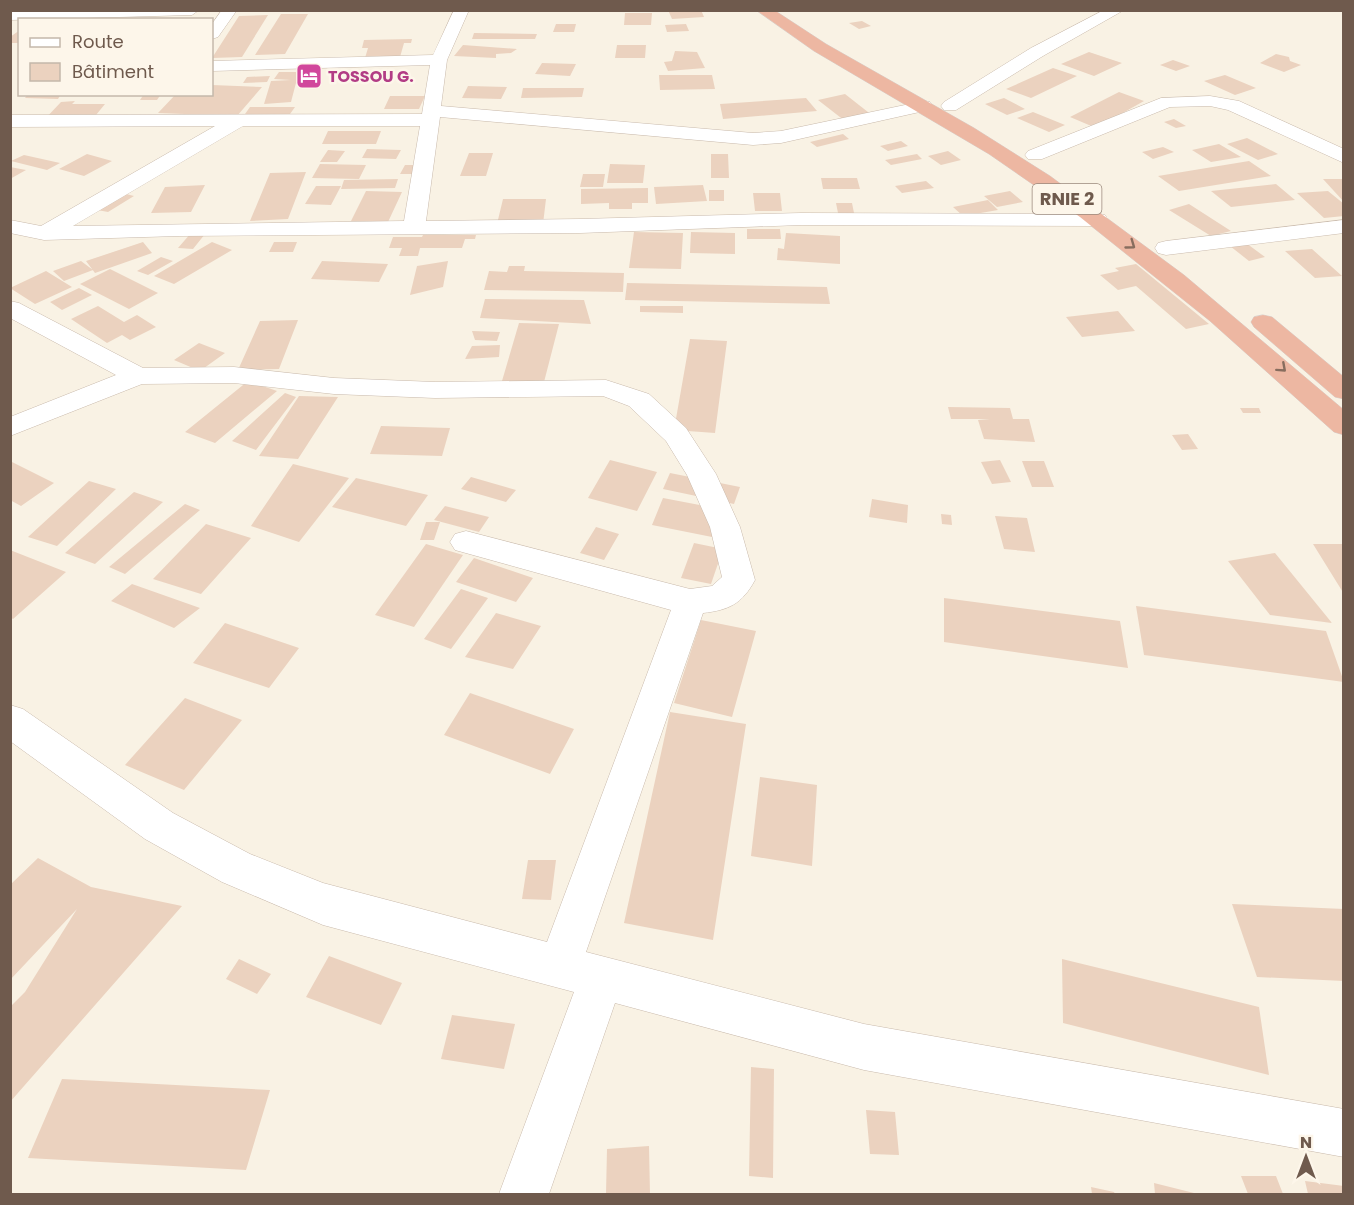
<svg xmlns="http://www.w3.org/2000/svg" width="1354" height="1205" viewBox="0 0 1354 1205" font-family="Poppins,sans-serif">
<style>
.building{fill:#ebd2bf}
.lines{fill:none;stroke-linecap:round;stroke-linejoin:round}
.minor-casing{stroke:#c9baac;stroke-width:1}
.highway-casing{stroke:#d7d1cd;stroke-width:1}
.minor{fill:#fff;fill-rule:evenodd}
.highway{fill:#edb7a2;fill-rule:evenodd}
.oneway{stroke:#886d5e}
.labels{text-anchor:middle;stroke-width:5;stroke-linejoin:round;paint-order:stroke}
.far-hotel-label{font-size:16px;font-weight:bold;fill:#b23c85;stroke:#fdf6ea;text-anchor:start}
.shield{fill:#fdf6ea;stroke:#9a897c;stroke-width:1.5}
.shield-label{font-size:18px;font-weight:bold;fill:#6f5a4d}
</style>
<rect width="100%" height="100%" fill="#f9f2e4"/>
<path class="building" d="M668,10h33l3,7 -32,2z
M625,13h27l-1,12h-27z
M281,14h27l-23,40 -30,1z
M268,15l-26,42 -30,1 27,-42z
M862,21l9,5 -12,3 -10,-6z
M556,24h20l-2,8h-21z
M686,24l3,7 -22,1 -2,-7z
M20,30v13h-10v-6z
M474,33l63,1 -2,5h-63z
M412,39l-1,4h-7l-4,14 -35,1 3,-10h-6l2,-8z
M463,45l54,4 -6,4 -15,1v4l-42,-2z
M617,45h29l-1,13h-30z
M675,51l22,1 8,16 -37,3 -4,-9 8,-1z
M1089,52l33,11 -28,13 -33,-12z
M1276,54l13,3 1,4 11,4 -17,7 -24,-9z
M1173,60l17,6 -14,5 -16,-6z
M542,63l34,1 -6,12 -35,-2z
M1053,68l24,8 -46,22 -25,-9z
M279,72h23l-5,7 -6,23 -27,2 7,-23 20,-1 -17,-1z
M659,75h53l3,14 -55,1z
M1225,75l31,13 -21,7 -31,-14z
M270,76l-3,6 -24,1 4,-6z
M212,85l50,2 -25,29 -79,-3 18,-19h36z
M468,86l39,1 -6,12 -39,-1z
M523,88h61l-2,9 -61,1z
M1119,92l25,9 -48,27 -26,-11z
M28,94h33l-3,5 -33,-1z
M144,94h17l-4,6h-17z
M845,94l28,22 -28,5 -27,-21z
M390,96h35l-6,13h-35z
M806,98l11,13 -94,8 -3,-15z
M1004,98l21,11 -18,6 -22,-11z
M75,101l-3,3h33l-9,11 -53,6 18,-19z
M250,107h45l-5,7h-45z
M1033,112l32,13 -16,7 -32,-14z
M1174,119l12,7 -10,2 -12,-6z
M328,131h53l-5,13h-54z
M843,134l6,5 -32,8 -7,-5z
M1247,138l31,16 -20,6 -31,-16z
M901,141l7,5 -20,5 -8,-5z
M1219,144l22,13 -30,5 -19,-12z
M1163,147l11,5 -21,7 -11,-7z
M367,149l34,1 -5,9 -34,-1z
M328,150l17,1 -8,11h-17z
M948,151l13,9 -20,5 -13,-9z
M469,153h24l-7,23h-26z
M87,154l25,7 -28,15 -25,-7z
M711,154h17l1,24h-18z
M917,154l5,5 -31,6 -6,-5z
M24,155l36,8 -13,7 -36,-9z
M1249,161l22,15 -92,15 -21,-15z
M320,164l46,1 -7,14 -47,-1z
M610,164l35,1 -2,18h-36z
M405,165h12l-5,9h-12z
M10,167l16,3 -16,9z
M306,172l-18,47 -38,2 20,-48z
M583,174h22l-2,13h-23z
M821,178h36l3,11h-37z
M398,179l-3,9 -54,1 3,-9z
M1323,179h21v23z
M926,181l8,7 -32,5 -7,-7z
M1276,184l19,16 -64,7 -20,-16z
M205,185l-14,27 -40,1 14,-26z
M703,185l4,16 -51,3 -2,-17z
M316,186h25l-10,19 -26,-1z
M648,188v15h-16v6h-23v-6l-28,1v-15z
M709,190h15v11h-15z
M366,191l36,1 -14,30 -37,-1z
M1010,191l13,11 -26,5 -13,-11z
M1328,191l16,13v12l-20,2 -27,-25z
M118,192l16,4 -26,16 -16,-3z
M753,193h27l2,18h-27z
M503,199h43l-3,25h-46z
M988,200l10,10 -35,6 -10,-9z
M836,203h16l2,10h-16z
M1189,204l42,27 -20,5 -42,-26z
M747,229h33l1,10h-34z
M634,232l49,1 -2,36 -52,-1z
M691,232l44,1v21l-45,-1z
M191,233l14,1 -12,15 -15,-1z
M786,233l54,3v28l-63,-4 1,-12 6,1z
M423,235h53l-1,4h-10l-3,9h-42l-2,8h-19l3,-8h-13l4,-11h29z
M143,242l9,11 -57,20 -9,-12z
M212,242l20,8 -58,34 -20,-8z
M274,242h23l-4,10h-24z
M1246,243l19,14 -16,4 -19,-15z
M1312,249l30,27 -27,2 -30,-27z
M161,257l12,4 -25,14 -11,-4z
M81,261l12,9 -29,11 -11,-10z
M322,261l66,3 -9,18 -68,-3z
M448,261l-5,26 -33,8 7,-29z
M1136,264l73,60 -23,5 -50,-43 -18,4 -18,-15 19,-4 -4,-3z
M509,266h16l-1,5 100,2 -1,19 -139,-2 5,-19 18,1z
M110,269l48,24 -29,16 -49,-25z
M46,271l26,16 -37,17 -25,-16z
M627,283l200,4 3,17 -205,-4z
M79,288l13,7 -30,15 -12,-8z
M485,299l99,1 7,24 -111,-6z
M98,306l26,16 13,-7 19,12 -26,13 -8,-5 -15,8 -36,-24z
M640,306h43v7l-43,-1z
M1118,311l17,20 -53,6 -16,-20z
M298,320l-19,49 -41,1 22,-49z
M519,323l40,1 -15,58 -42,-1z
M472,331l28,1 -3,9 -22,-1z
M690,339l37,2 -12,92 -41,-3z
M199,343l26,10 -25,18 -26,-11z
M500,345l-1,12 -34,2 7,-13z
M248,381l29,10 -62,52 -30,-11z
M285,393l11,4 -40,53 -24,-9z
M299,396l39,1 -40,62 -39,-3z
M948,407l62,1 3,11h16l6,23 -51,-3 -6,-19 12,-1h-39z
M1240,408h19l2,5h-18z
M381,426l69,2 -8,28 -72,-2z
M1188,434l10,15 -16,1 -10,-15z
M610,460l47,12 -20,39 -49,-13z
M1000,460l11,22 -19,2 -11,-22z
M10,461l44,22 -33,23 -11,-6z
M1022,461h22l10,26h-22z
M293,464l56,14 -50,64 -48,-16z
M670,473l70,14 -6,17 -71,-15z
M471,477l45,13 -10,12 -45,-13z
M356,478l72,17 -22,31 -74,-19z
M89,481l27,8 -59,57 -29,-9z
M134,492l29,10 -68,62 -30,-11z
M663,498l68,13 -9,28 -70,-14z
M872,499l36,6 -1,18 -38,-6z
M185,504l15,6 -75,64 -16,-7z
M445,506l44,11 -10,15 -45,-12z
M941,514l10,1 1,10 -10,-1z
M995,516l32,2 8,34 -31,-3z
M426,522h14l-6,18h-14z
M206,524l45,14 -50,56 -48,-15z
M596,527l23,7 -15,26 -24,-7z
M694,543l29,6 -12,35 -30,-6z
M426,544l37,11 -49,72 -39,-12z
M1313,544h31v50z
M10,550l56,22 -53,47 -3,-2z
M1275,553l57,70 -62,-8 -42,-54z
M474,558l59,20 -17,24 -60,-20z
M132,584l68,24 -26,20 -63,-27z
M461,589l27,9 -37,51 -27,-10z
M944,598l176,23 8,47 -184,-26z
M1136,606l190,25 18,51 -200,-27z
M496,613l45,13 -28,43 -48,-12z
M701,620l55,11 -24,86 -58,-14z
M225,623l74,25 -30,40 -76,-25z
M470,693l104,36 -24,45 -106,-39z
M185,698l57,22 -58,70 -59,-25z
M670,712l76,12 -33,216 -89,-17z
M760,777l57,8 -5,81 -61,-10z
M38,858l53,29 91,19 -172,196v-95l15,-15 52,-83 -67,71v-95z
M528,860h28l-5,40 -29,-1z
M1232,904l112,5v72l-87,-4z
M329,956l73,27 -21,42 -75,-28z
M239,959l32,15 -14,20 -31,-15z
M1062,959l197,48 10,68 -206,-52z
M452,1015l63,9 -11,45 -63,-10z
M751,1067l23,2 -1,109 -24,-2z
M62,1079l208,11 -24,80 -218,-12z
M866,1110l29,2 4,43 -29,-1z
M649,1146l1,48h-44l1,-45z
M1241,1176h35l7,18h-35z
M1305,1181l39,5v8h-36z
M1154,1183l44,11h-43z
M1091,1187l23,5 1,2h-23z"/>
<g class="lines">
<defs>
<path id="minor" d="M10,10h189l-7,5 -182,5z
M222,10h15l-19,27 -6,2v-15z
M454,10h15l-22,50 -6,46 312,27 28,-2 143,-30 6,1 3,4 -3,4 -6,1 -143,32 -28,2 -313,-28 -14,104 154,-2 221,-6 296,1 8,1 3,5 -3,5 -8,1 -296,-1 -221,8 -401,3 -135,4 -34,-7v-13l31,6 174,-100 -205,1v-12l412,-1 8,-49 -218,6v-10l221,-6zM243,126h177l-16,95 -331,5z
M1104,10h20l-81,46 -87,54h-12l-3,-4 3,-4 87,-54z
M1210,96l29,5 105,48v14l-116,-53 -18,-4 -40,1 -128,52h-14l-3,-4 3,-4 133,-53z
M1344,220v13l-178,22 -8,-2 -3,-5 3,-5 8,-2z
M10,301l9,2 124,65 91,-1 100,11 101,4 171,-2 43,14 37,34 30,46 24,53 15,53c-13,24 -26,30 -52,33l-117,339 278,72 480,85v48l-480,-87 -249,-67 -66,191h-50l75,-202 -251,-67 -101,-43 -77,-43 -135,-98v-36l13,4 150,104 77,41 73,29 224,59 124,-332 -216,-60 -5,-8 5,-8 11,-3 224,58 22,-3 10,-9 -12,-50 -23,-52 -21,-34 -37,-35 -26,-10 -168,2 -101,-4 -100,-11 -92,1 -132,52v-19l106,-42 -106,-57z"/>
<path id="highway" d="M756,10h18l52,34 148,84 76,48 134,99 160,135v25l-10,-3 -124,-111 -130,-104 -91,-63 -175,-103z
M1263,315l9,2 72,60v22l-9,-2 -81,-70 -3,-5 3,-5z"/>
</defs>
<use href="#minor" class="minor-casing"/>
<use href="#highway" class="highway-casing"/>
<use href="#minor" class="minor"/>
<use href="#highway" class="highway"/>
</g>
<defs><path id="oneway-chevron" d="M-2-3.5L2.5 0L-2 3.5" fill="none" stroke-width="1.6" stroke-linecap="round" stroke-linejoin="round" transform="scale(1.5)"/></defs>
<g class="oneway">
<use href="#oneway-chevron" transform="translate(1131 245) rotate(36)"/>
<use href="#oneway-chevron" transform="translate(1282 368) rotate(42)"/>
</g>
<defs>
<symbol id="hotel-square" viewBox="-11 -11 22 22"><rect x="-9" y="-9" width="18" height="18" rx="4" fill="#d1479c" stroke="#fdf6ea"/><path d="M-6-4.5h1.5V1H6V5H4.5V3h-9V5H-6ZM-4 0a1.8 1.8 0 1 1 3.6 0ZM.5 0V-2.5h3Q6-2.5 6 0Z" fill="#fff"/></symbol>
</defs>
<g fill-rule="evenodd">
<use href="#hotel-square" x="294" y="61" width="30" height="30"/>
</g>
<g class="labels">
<g class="far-hotel-label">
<text x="328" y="82">TOSSOU G.</text>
</g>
<rect class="shield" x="1032.5" y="184" width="69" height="30" rx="4.5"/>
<g class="shield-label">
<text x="1067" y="205">RNIE 2</text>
</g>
</g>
<rect width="1354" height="1205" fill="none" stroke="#6f5a4d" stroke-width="24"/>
<rect x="18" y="18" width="195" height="78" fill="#fdf6ea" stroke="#c4b8ab" stroke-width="1.5"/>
<rect x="30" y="38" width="30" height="9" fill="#ffffff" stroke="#c4b8ab" stroke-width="1.5"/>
<text x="72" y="48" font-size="18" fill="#6f5a4d">Route</text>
<rect x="30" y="63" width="30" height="18" fill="#ebd2bf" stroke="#c4b8ab" stroke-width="1.5"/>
<text x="72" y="78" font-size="18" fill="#6f5a4d">Bâtiment</text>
<g transform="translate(1306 1157)" stroke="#fdf6ea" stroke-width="4.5" paint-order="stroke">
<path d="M0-4.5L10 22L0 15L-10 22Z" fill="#6f5a4d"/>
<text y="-9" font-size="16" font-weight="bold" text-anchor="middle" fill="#6f5a4d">N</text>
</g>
</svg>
